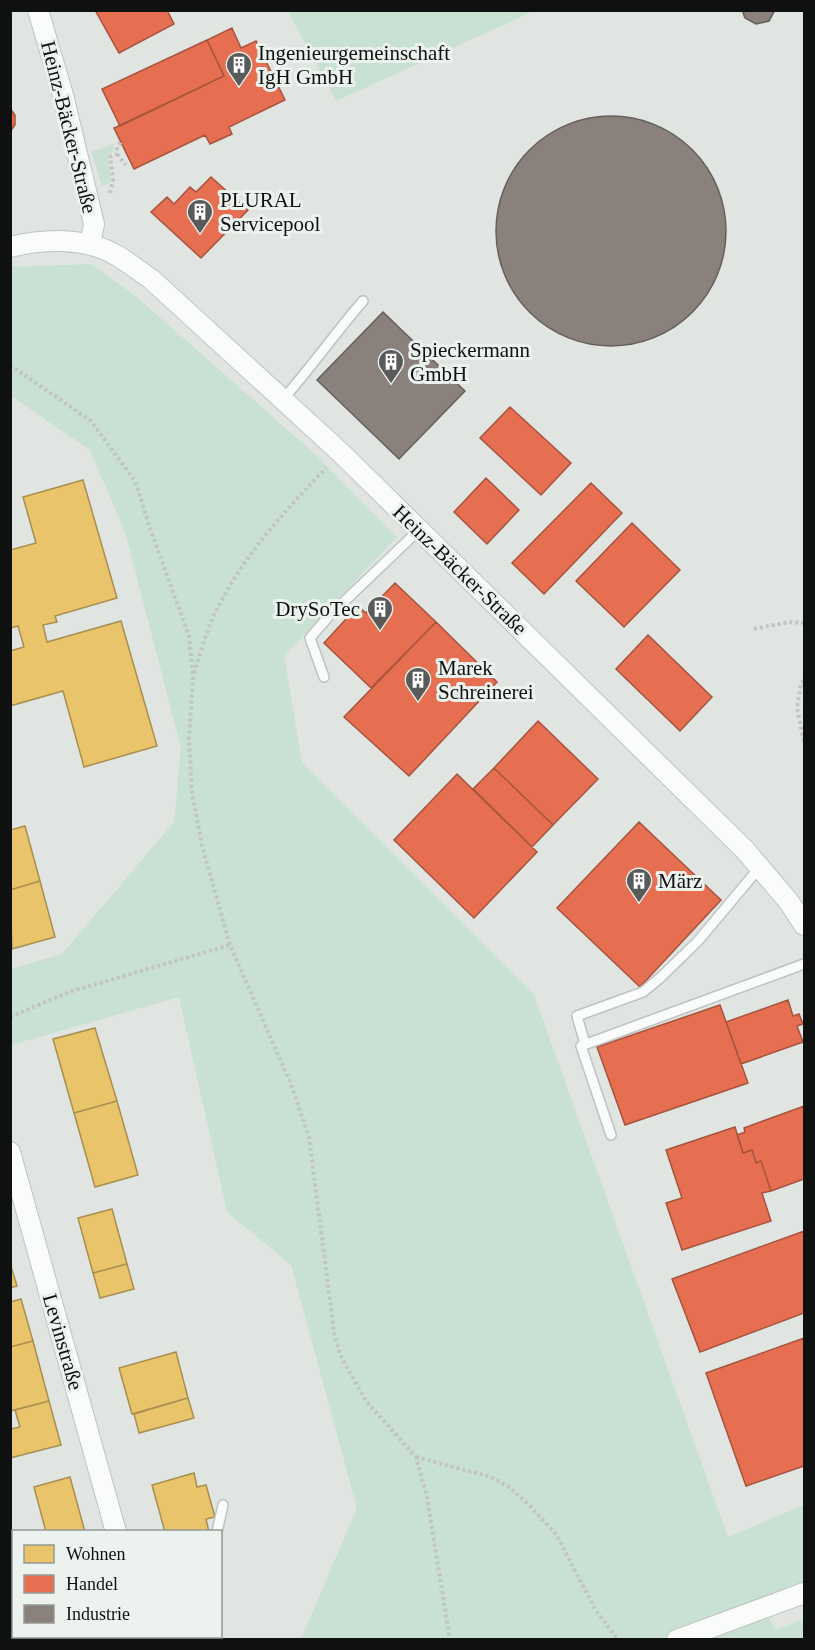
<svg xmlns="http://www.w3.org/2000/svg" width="815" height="1650" viewBox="0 0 815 1650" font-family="Georgia,serif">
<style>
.green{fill:#c8e1d3}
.homes{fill:#e9c46a;stroke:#a88e4f;stroke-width:1.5}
.shops{fill:#e76f51;stroke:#a6533e;stroke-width:1.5}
.industry{fill:#8a817c;stroke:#655f5c;stroke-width:1.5}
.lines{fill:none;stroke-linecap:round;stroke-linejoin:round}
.lane-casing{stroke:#bec2c0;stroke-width:12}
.street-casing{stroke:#bec2c0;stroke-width:22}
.path{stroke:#c3c4c4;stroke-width:4;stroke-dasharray:3 3;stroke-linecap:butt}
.lane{stroke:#fafbfb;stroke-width:9}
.street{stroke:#fafbfb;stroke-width:20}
.labels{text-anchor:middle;stroke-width:6;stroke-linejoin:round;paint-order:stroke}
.poi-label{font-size:21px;fill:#0f1110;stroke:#ecf3ef;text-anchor:start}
.street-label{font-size:21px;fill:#0f1110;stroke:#ecf3ef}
</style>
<rect width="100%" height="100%" fill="#e0e5e2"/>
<path class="green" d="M288,11h246l-198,90z
M114,144l-1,8 -5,4 3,26 -9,4 -11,-34z
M91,264l47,34 177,156 82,83 -113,119 18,107 232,232 194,542 76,-32v82l-137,52h-366l56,-131 -66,-243 -64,-53 -48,-215 -168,48v-76l51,-15 112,-132 7,-74 -56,-216 -35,-82 -79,-54 -1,-129z
M767,1615l9,15 28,-11v20l-104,1z"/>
<path class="homes" d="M83,480l34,118 -62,18 2,6 -14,3 4,17 74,-21 36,125 -73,21 -21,-76 -53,15v-55l14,-4 -6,-21 -8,2v-78l26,-7 -13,-46z
M25,826l15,55 -30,9v-60z
M40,881l15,56 -43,12 -2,-59z
M95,1028l22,73 -43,12 -21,-74z
M117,1101l21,74 -43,12 -21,-74z
M112,1209l15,55 -34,9 -15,-55z
M10,1263l7,23 -7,2z
M127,1264l7,25 -34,9 -7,-25z
M21,1299l12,42 -23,6v-45z
M33,1341l16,60 -39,10v-64z
M176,1352l12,46 -56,16 -13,-46z
M188,1398l6,20 -55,15 -5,-19z
M49,1401l12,44 -51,13v-29l10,-2 -5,-17z
M194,1473l3,14 9,-2 9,32 -9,2 3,13h-44l-13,-47z
M70,1477l15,55h-39l-12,-45z
M75,1636h23l-11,4h-11z
M98,1636h16l1,4h-28z
M170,1636h15l1,4h-15z"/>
<path class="shops" d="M95,10h72l7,14 -55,29z
M232,28l9,20 15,-7 29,59 -56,27 3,7 -22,10 -5,-9 -71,34 -20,-41 110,-52 -17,-36z
M207,40l17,36 -104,50 -18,-37z
M10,108l5,7v10l-5,7z
M211,177l37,33 -47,48 -50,-46 16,-15 7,7 16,-17 6,5z
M510,407l61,56 -30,32 -61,-57z
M486,478l33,32 -32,34 -33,-32z
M591,483l31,30 -78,81 -32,-31z
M632,523l48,47 -56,57 -48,-46z
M395,583l41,39 -65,66 -47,-45 34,-37 8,7z
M436,622l61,60 -88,94 -65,-59z
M648,635l64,62 -32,34 -64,-62z
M538,721l60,58 -45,46 -59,-57z
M494,768l59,57 -21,22 -59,-58z
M457,774l80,78 -63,66 -80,-78z
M639,822l82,78 -81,87 -83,-79z
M788,1000l5,16 6,-2 4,10 -6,2 6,16 -62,22 -15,-42z
M720,1005l28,78 -123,42 -28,-78z
M804,1106v73l-33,12 -10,-30 -5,2 -4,-13 -9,3 -6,-18 8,-3 -1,-4z
M735,1127l8,26 9,-3 4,13 5,-2 10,30 -9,2 9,28 -89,29 -16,-47 16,-5 -16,-48z
M804,1231v82l-104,39 -28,-73z
M804,1338v128l-58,20 -40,-113z"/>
<path class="industry" d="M742,10h33l-6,11 -13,3 -11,-6z
M496 231a115 115 0 1 1 230 0a115 115 0 1 1-230 0Z
M383,312l82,79 -66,68 -82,-79z"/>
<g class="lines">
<defs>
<path id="lane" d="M283,399c28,-31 52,-66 80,-98
M324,677l-14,-39 19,-22 90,-86
M585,1044l-8,-28 66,-24 17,-14 38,-37 62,-74
M611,1135l-30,-89 223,-82
M217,1532l6,-27"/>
<path id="street" d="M38,10l25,85 31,129 -4,20
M10,247c34,-8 75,-10 106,8 12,7 23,16 35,24l189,173 405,398 44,52 15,23
M10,1152l106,380
M145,1636l1,4
M677,1640l127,-47"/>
</defs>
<use href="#lane" class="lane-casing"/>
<use href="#street" class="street-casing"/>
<path class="path" d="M117,154l9,11
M110,193l3,-13 -3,-23 7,-3v-7l4,-5
M10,365l81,56 44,60 15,47 39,108 4,41 -4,62 3,53 10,54 28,99 60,137 19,55 25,195 6,23 26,46 50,56 11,40 23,143
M754,629l35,-7 15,1
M194,673c7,-21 13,-45 23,-64 27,-54 68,-98 109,-141
M804,681l-3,2 -4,25 7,34
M10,1017l59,-25 161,-47
M416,1457l75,20 18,10 20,18 27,29 39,75 23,31"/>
<use href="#lane" class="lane"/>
<use href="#street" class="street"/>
</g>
<defs>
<symbol id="building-pin" viewBox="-11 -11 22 30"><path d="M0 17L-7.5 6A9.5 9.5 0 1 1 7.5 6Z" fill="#585b5a" stroke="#ecf3ef"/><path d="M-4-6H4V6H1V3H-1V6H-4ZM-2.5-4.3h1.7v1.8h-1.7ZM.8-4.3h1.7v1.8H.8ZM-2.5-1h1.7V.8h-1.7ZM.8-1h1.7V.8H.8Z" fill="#fff"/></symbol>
</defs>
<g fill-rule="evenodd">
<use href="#building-pin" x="224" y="50" width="30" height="40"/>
<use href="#building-pin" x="185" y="197" width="30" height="40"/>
<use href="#building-pin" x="376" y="347" width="30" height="40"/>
<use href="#building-pin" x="365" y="594" width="30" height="40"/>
<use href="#building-pin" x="403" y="665" width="30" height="40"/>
<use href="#building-pin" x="624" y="866" width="30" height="40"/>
</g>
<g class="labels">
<g class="poi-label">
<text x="258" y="60">Ingenieurgemeinschaft<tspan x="258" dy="24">IgH GmbH</tspan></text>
<text x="220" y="207">PLURAL<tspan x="220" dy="24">Servicepool</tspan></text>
<text x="410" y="357">Spieckermann<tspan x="410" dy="24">GmbH</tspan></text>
<text x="360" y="616" text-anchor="end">DrySoTec</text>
<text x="438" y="675">Marek<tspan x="438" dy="24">Schreinerei</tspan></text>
<text x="658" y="888">März</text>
</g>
<g class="street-label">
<text transform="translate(69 127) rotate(76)" y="7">Heinz-Bäcker-Straße</text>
<text transform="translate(460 570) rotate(44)" y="7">Heinz-Bäcker-Straße</text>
<text transform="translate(63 1342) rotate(74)" y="7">Levinstraße</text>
</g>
</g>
<rect width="815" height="1650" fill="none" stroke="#0f1110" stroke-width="24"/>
<rect x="12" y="1530" width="210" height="108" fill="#ecf3ef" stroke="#949996" stroke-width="1.5"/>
<rect x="24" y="1545" width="30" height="18" fill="#e9c46a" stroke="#949996" stroke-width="1.5"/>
<text x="66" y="1560" font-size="18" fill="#0f1110">Wohnen</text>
<rect x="24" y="1575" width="30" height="18" fill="#e76f51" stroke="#949996" stroke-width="1.5"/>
<text x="66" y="1590" font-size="18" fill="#0f1110">Handel</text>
<rect x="24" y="1605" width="30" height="18" fill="#8a817c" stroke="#949996" stroke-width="1.5"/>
<text x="66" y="1620" font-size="18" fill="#0f1110">Industrie</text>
</svg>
